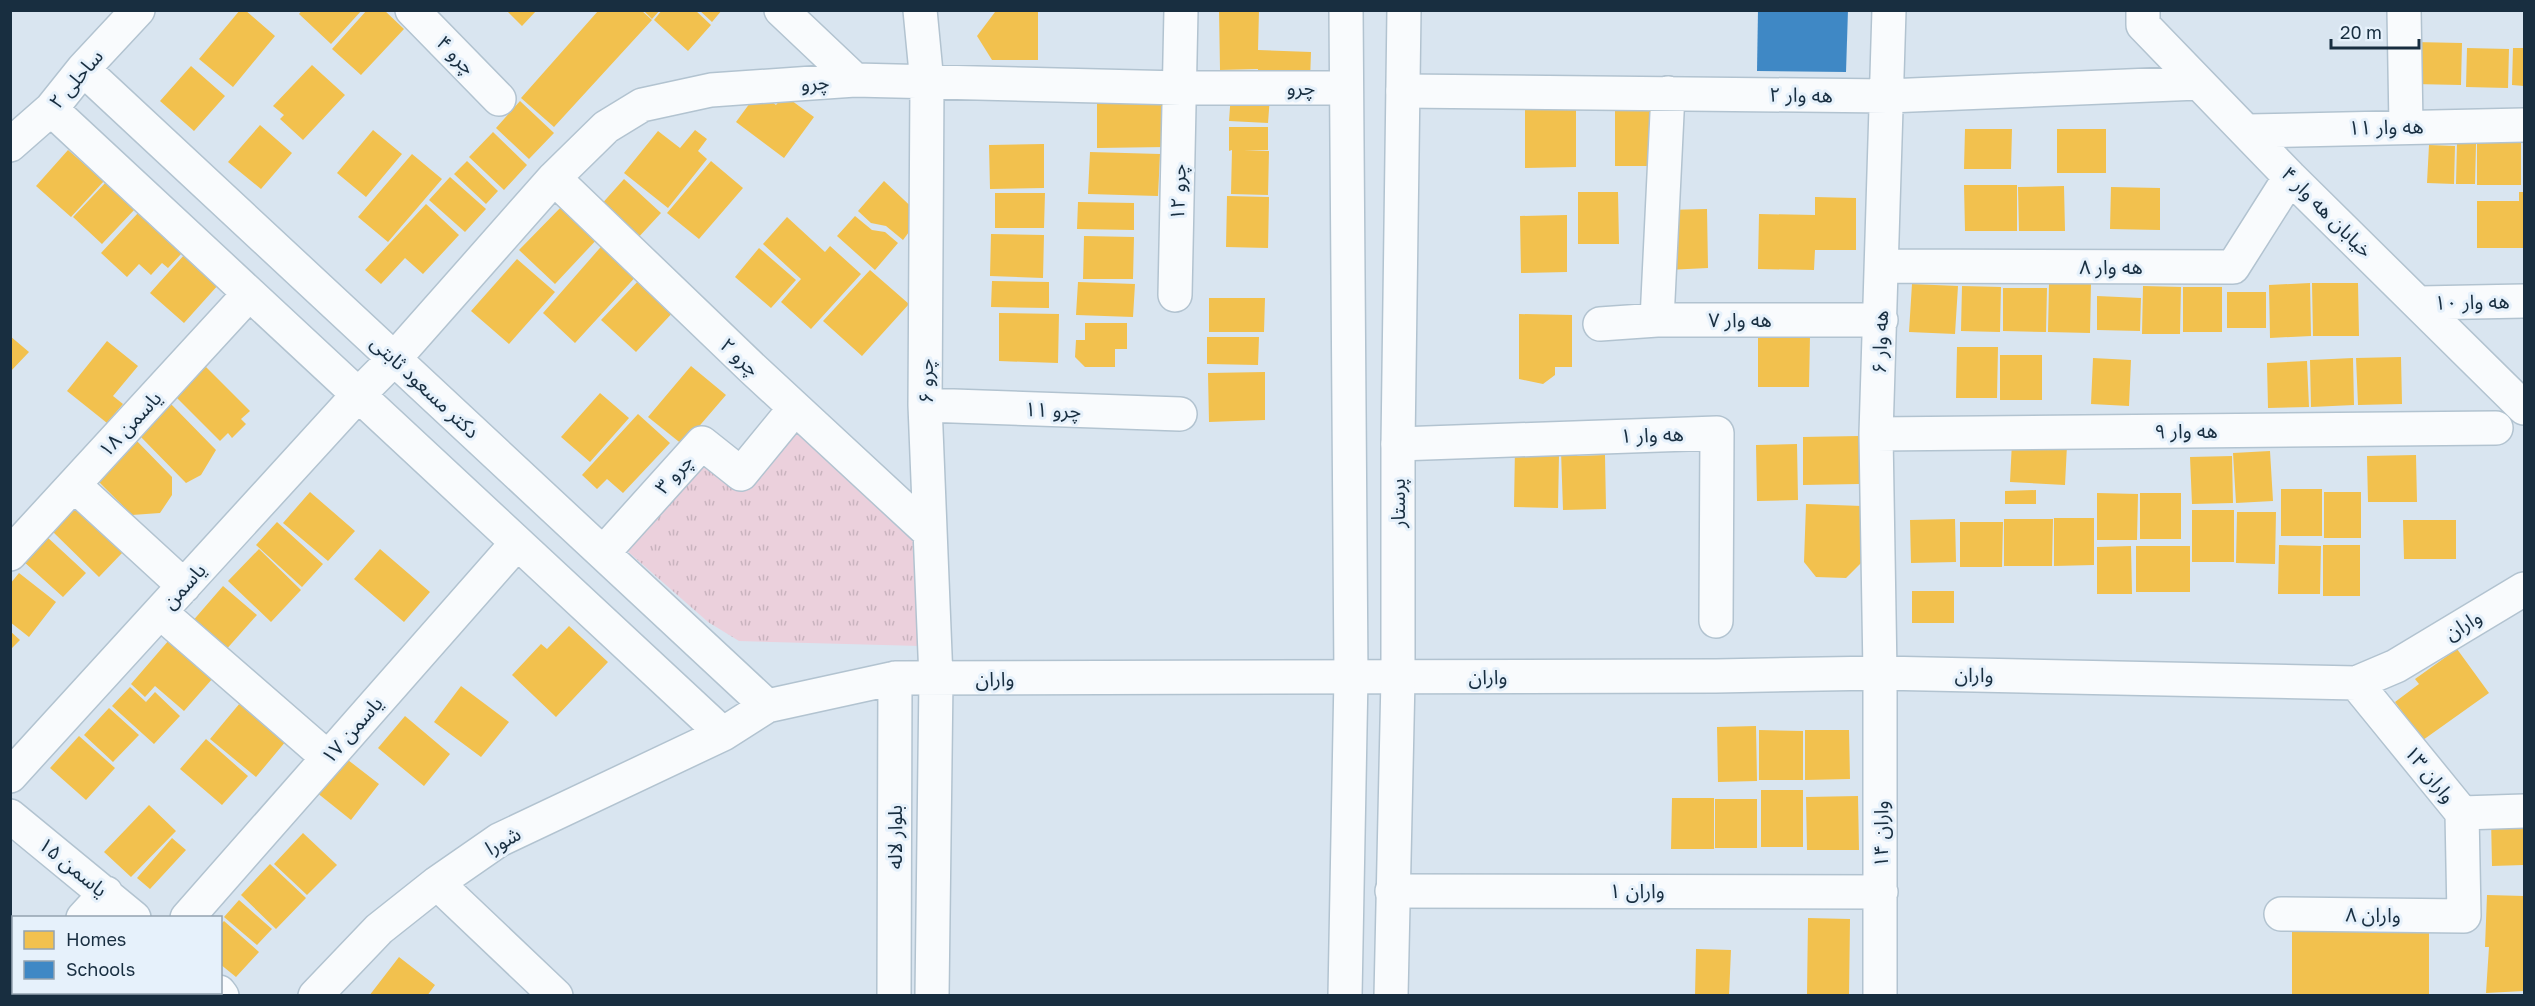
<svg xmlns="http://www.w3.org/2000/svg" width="2535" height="1006" viewBox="0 0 2535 1006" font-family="'Golos Text','Noto Sans Arabic',sans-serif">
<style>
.park{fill:url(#park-tufts)}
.homes{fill:#f2c14e}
.schools{fill:#3f88c5}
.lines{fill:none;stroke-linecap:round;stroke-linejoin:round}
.minor-casing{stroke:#b2c3d0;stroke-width:36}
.major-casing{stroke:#b2c3d0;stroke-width:36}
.minor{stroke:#f9fbfd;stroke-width:33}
.major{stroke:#f9fbfd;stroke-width:33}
.labels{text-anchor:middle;stroke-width:6;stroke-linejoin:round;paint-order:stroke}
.street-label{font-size:20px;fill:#182e40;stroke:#e6f1fb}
</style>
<defs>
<pattern id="park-tufts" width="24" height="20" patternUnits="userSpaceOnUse" patternTransform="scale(1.5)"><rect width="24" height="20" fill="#ebd0dc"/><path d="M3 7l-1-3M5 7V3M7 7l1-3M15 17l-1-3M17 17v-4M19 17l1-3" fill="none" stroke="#c9b3be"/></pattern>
</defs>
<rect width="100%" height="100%" fill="#d9e5f0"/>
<path class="park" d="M793,427l124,111 3,108 -181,-5 -31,-19 -83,-73 79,-92 42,30z"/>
<path class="homes" d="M240,10h5l30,26 -42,51 -34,-28z
M302,10h60l-31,34 -32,-30z
M367,10h17l20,19 -43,46 -29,-26z
M506,10h31l-15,16z
M641,10l11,10 -98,107 -33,-29 77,-87z
M643,10h17l-8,9z
M662,10h33l16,15 -23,26 -34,-31z
M699,10h23l-10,12z
M1219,10h40l-1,40 53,2 -1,29 -53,-3 1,-9 -38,1z
M1038,11v49h-46l-15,-24 18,-24z
M2414,42l48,1 -1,42 -47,-1z
M2467,48l42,1 -1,39 -42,-1z
M2513,48h11v38l-12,-1z
M312,65l33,30 -42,45 -23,-21 4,-4 -11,-9z
M191,66l34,30 -31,35 -34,-30z
M758,92l18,13 8,-10 30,22 -30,41 -48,-36z
M1166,93v54l-69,1v-48z
M1231,93l39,3 -2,27 -39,-2z
M1576,98v69l-51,1v-65z
M520,101l34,32 -25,26 -33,-31z
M1615,104h39v62h-39z
M260,125l32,28 -31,36 -33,-27z
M1229,127h39v23h-24l25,1 -1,44 -37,-1 1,-44 -3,1z
M1965,129h47l-1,40h-47z
M2057,129h49v44h-49z
M373,130l29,24 -36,43 -29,-24z
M695,130l12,9 -9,12 9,8 -39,49 -44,-35 34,-42 22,17z
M493,132l34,33 -23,25 -35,-33z
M2477,142h44v43h-44z
M2457,143l19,1 -1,40h-19z
M1044,144v44l-54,1 -1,-44z
M2429,145l26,1 -1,38 -27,-1z
M68,150l36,31 -33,36 -35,-31z
M1090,152l70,2 -2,42 -70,-2z
M412,154l30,25 -54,63 -30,-25z
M467,161l31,30 -12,13 -32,-30z
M711,161l32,27 -44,51 -32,-26z
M450,177l36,32 -21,23 -36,-32z
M624,179l37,34 -25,27 -37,-33z
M884,181l37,35 -18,24 -17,-14 -15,-3 -13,-12z
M106,182l29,27 -33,35 -29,-27z
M1964,185h53v46h-52z
M2064,186l1,45h-46l-1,-44z
M2111,187l49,1v42l-50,-1z
M1578,192h40l1,52h-41z
M2519,192h5v56h-47v-47h42z
M995,193h50l-1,35h-49z
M1227,196l42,1 -1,51 -42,-1z
M1815,197l41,1v52h-41l-1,20 -56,-1 1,-55 56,1z
M1078,202l56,1v27l-57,-1z
M426,204l33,31 -36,39 -18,-16 -24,26 -16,-14z
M564,204l36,32 -45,48 -36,-34z
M1707,209l1,59 -41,2 -1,-60z
M138,213l44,40 -14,15 -6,-5 -11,12 -12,-11 -12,13 -26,-24z
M1567,215v57l-46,1 -1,-57z
M855,216l17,14 13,2 13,11 -23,27 -38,-34z
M787,217l38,35 5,-6 31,28 -50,55 -30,-27 20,-23 -38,-35z
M991,234l53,1 -1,43 -53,-2z
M1084,236l50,1 -1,42h-50z
M606,241l34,31 -65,71 -32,-30z
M759,248l37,32 -25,28 -36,-31z
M185,254l34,30 -35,39 -34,-30z
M517,259l38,33 -46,52 -38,-33z
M870,270l39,34 -47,52 -39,-35z
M641,278l35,31 -40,43 -35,-32z
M992,281l57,1v26l-58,-1z
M1078,282l57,2 -2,33 -57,-2z
M2049,283h42l-1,50 -42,-1z
M2310,283l1,53 -41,2 -1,-53z
M2312,283h46l1,53h-46z
M1912,284l46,2 -3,48 -46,-2z
M1962,286l39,1 -1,45 -39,-1z
M2143,286l38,1 -1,47h-38z
M2183,287h39v45h-39z
M2003,288h44l-1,44 -43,-1z
M2227,292h39v36h-39z
M2097,296l44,2 -1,33 -43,-1z
M1209,298h56l-1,34h-55z
M999,313l60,1 -1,49 -59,-2z
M1519,314l53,1v52h-17v8l-12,9 -24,-5z
M1085,323h42v26h-12v18h-30l-10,-10 1,-17h9z
M1758,335l52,1 -1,51h-51z
M10,336l19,16 -19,20z
M1207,337h52l-1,28 -51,-1z
M107,341l31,25 -25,30 10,8 -16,19 -40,-32z
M1957,347h41l-1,51h-41z
M2000,355h42v45h-42z
M2401,357l1,47 -44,1 -2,-47z
M2093,358l38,2 -2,46 -38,-2z
M2353,358l1,47 -43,2 -1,-47z
M2307,361l2,46 -41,1 -1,-45z
M203,364l47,47 -9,8 5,5 -14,14 -4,-5 -8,8 -47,-47z
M691,366l35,29 -43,50 -35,-28z
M1265,372v48l-56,2 -1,-49z
M600,393l29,25 -39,44 -29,-25z
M170,403l46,47 -15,25 -15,8 -48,-49z
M638,414l32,29 -47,50 -16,-14 -10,10 -15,-14z
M1859,436v48l-56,1v-48z
M133,437l39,40v18l-12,18 -28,2 -39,-39z
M2012,442l55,3 -2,40 -55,-3z
M1797,444l1,56 -41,1 -1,-56z
M1515,447l14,8h30l-1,53 -44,-1z
M1561,451h15l1,5 28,-1 1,54 -43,1z
M2270,451l3,50 -37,2 -3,-50z
M2416,455l1,47h-49l-1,-46z
M2232,456l1,47 -41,1 -2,-47z
M2281,489h41v47h-41z
M2036,490v14h-31v-13z
M310,492l45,39 -27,30 -45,-38z
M2324,492h37v46h-37z
M2097,493l41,1 -1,46h-40z
M2140,493h41v46h-41z
M81,499l43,52 -25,26 -48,-47z
M1806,504l56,2 -1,57 -15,15 -30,-1 -12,-15z
M2192,510h42v52h-42z
M2237,512h39l-1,52 -39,-1z
M2054,518h40v47l-40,1z
M1955,519l1,43 -45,1 -1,-43z
M2004,519h49l-1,47h-48z
M2403,520h53v39h-52z
M277,522l46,42 -21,23 -46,-42z
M1960,522h43l-1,45h-42z
M46,536l40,37 -23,24 -40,-36z
M2279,545l42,1 -1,48h-42z
M2323,545h37v51h-37z
M2131,546l1,48h-35v-47z
M2136,546h54v46h-54z
M259,549l42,41 -30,32 -43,-41z
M380,549l50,43 -26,30 -50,-43z
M19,573l37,29 -27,35 -19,-15v-38z
M223,586l34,29 -33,37 -33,-29z
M1912,591h42v32h-42z
M569,626l39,36 -52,55 -44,-42 29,-31 6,5z
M10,631l10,9 -10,10z
M169,640l44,38 -29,33 -29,-25 -10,11 -14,-13z
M2457,649l32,44 -66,47 -28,-38 24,-18 -4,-5z
M461,686l48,36 -28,35 -47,-35z
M130,687l16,15 9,-10 25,24 -26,28 -42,-38z
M240,703l46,38 -30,36 -46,-38z
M109,708l30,27 -26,27 -29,-27z
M405,716l45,38 -26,32 -46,-38z
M1756,726l1,55 -39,1 -1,-55z
M1759,730l44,1v49h-44z
M1805,730h44l1,49 -45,1z
M79,736l36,32 -29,32 -36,-32z
M206,739l42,37 -26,29 -42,-36z
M339,753l40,31 -28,36 -40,-32z
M1761,790h42v57h-42z
M1858,796l1,54h-52l-1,-53z
M1672,798h42v51h-43z
M1715,799h42v49h-42z
M149,805l27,26 -45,46 -27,-25z
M2491,819h33v46l-32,1z
M303,833l34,32 -30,30 -33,-31z
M172,838l14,12 -36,39 -13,-11z
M270,864l36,34 -30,31 -35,-34z
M2487,895l37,1v95l-38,2 3,-46h-4z
M239,900l33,29 -15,16 -33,-28z
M1808,918l42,1 -1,77 -42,-1z
M2292,920h137v75h-137z
M224,921l35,31 -23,25 -16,-13v-39z
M1696,949l35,1 -2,46h-34z
M399,957l36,28 -8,11h-58z
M33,992h63l-3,4h-63z
M120,992h83l-3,4h-77z"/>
<path class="schools" d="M1758,10h90l-2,62 -89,-1z"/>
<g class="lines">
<defs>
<path id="minor" d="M412,10l87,89
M781,10l74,70
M920,10l7,73 -2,322 11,274 -4,317
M2143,10v15l147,152 234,231
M2404,10l2,116
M83,69l684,637
M1403,91l485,5 310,-13
M51,109l672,625
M2248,131l276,-6
M10,145l41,-36 32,-40 55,-59
M554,178l199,191 176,163
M1883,266l350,1 57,-90
M1175,295l6,-285
M2420,303l104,-2
M1657,320l11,-227
M1600,324l57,-4h224
M925,405l255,9
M1876,434l620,-6
M1398,444l319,-11 -1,188
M74,485l110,101
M603,553l99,-110 39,31 54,-66
M10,554l239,-260
M160,612l168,146
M10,776l348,-381 36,-36 160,-181 52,-51 36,-22 69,-15 144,-10 326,8h165
M2462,813l62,-2
M10,816l124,102
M437,883l119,113
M1392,891l489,1
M2281,914l183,2 -2,-103 -106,-130
M83,918l23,-25
M187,918l330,-375
M219,992l3,4
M10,995l4,-4
M315,996l64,-67 58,-46 62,-43 224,-106 44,-28 128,-28 821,-2 164,-3 476,10 40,-17 128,-77
M894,996l1,-318
M1880,996v-323l-4,-239 13,-424"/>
<path id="major" d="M1345,996l6,-320 -5,-666
M1391,996l7,-318v-234l6,-434"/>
</defs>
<use href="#minor" class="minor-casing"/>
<use href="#major" class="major-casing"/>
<use href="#minor" class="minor"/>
<use href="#major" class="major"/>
</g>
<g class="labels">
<g class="street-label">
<text transform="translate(456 55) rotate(46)" y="7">چرو ۴</text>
<text transform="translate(76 79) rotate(-49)" y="7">ساحلی ۲</text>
<text transform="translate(815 83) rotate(-4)" y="7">چرو</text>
<text x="1301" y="95">چرو</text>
<text transform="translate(1801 95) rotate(1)" y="7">هه وار ۲</text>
<text transform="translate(2386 127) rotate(-1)" y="7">هه وار ۱۱</text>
<text transform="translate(1178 192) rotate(-88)" y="7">چرو ۱۲</text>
<text transform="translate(2327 212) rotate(45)" y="7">خیابان هه وار ۴</text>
<text x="2111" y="274">هه وار ۸</text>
<text transform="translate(2472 302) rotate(-1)" y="7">هه وار ۱۰</text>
<text x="1740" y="327">هه وار ۷</text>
<text transform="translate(1880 342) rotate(-88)" y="7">هه وار ۶</text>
<text transform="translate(740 357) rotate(43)" y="7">چرو ۲</text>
<text transform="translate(926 381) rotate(-90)" y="7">چرو ۶</text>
<text transform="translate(425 387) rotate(43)" y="7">دکتر مسعود ثابتی</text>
<text transform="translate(1053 410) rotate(2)" y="7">چرو ۱۱</text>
<text transform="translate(130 424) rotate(-47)" y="7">یاسمن ۱۸</text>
<text x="2186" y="438">هه وار ۹</text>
<text transform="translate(1652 435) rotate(-2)" y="7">هه وار ۱</text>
<text transform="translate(674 474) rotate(-48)" y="7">چرو ۳</text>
<text transform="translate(1398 503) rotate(-90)" y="7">پرستار</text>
<text transform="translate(184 586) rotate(-48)" y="7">یاسمن</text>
<text transform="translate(2463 625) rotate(-31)" y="7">واران</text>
<text transform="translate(1974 675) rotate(1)" y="7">واران</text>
<text x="1488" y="684">واران</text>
<text x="995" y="686">واران</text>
<text transform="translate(352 730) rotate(-49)" y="7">یاسمن ۱۷</text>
<text transform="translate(2430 774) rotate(51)" y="7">واران ۱۳</text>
<text transform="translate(1881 834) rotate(-90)" y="7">واران ۱۴</text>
<text transform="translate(895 837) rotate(-90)" y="7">بلوار لاله</text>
<text transform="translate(503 841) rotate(-29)" y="7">شورا</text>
<text transform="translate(73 867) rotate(39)" y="7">یاسمن ۱۵</text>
<text x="1637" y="898">واران ۱</text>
<text transform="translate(2373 915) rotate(1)" y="7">واران ۸</text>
</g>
</g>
<rect width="2535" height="1006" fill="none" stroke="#182e40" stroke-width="24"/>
<rect x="12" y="916" width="210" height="78" fill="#e6f1fb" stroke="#94a3b0" stroke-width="1.5"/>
<rect x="24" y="931" width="30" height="18" fill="#f2c14e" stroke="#94a3b0" stroke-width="1.5"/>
<text x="66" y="946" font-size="18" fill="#182e40">Homes</text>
<rect x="24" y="961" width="30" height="18" fill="#3f88c5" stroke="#94a3b0" stroke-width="1.5"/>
<text x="66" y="976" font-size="18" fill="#182e40">Schools</text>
<path d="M2331 39v9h88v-9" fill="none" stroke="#182e40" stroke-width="3"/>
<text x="2340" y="39" font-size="18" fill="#182e40" stroke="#e6f1fb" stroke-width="4.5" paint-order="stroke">20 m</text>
</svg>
